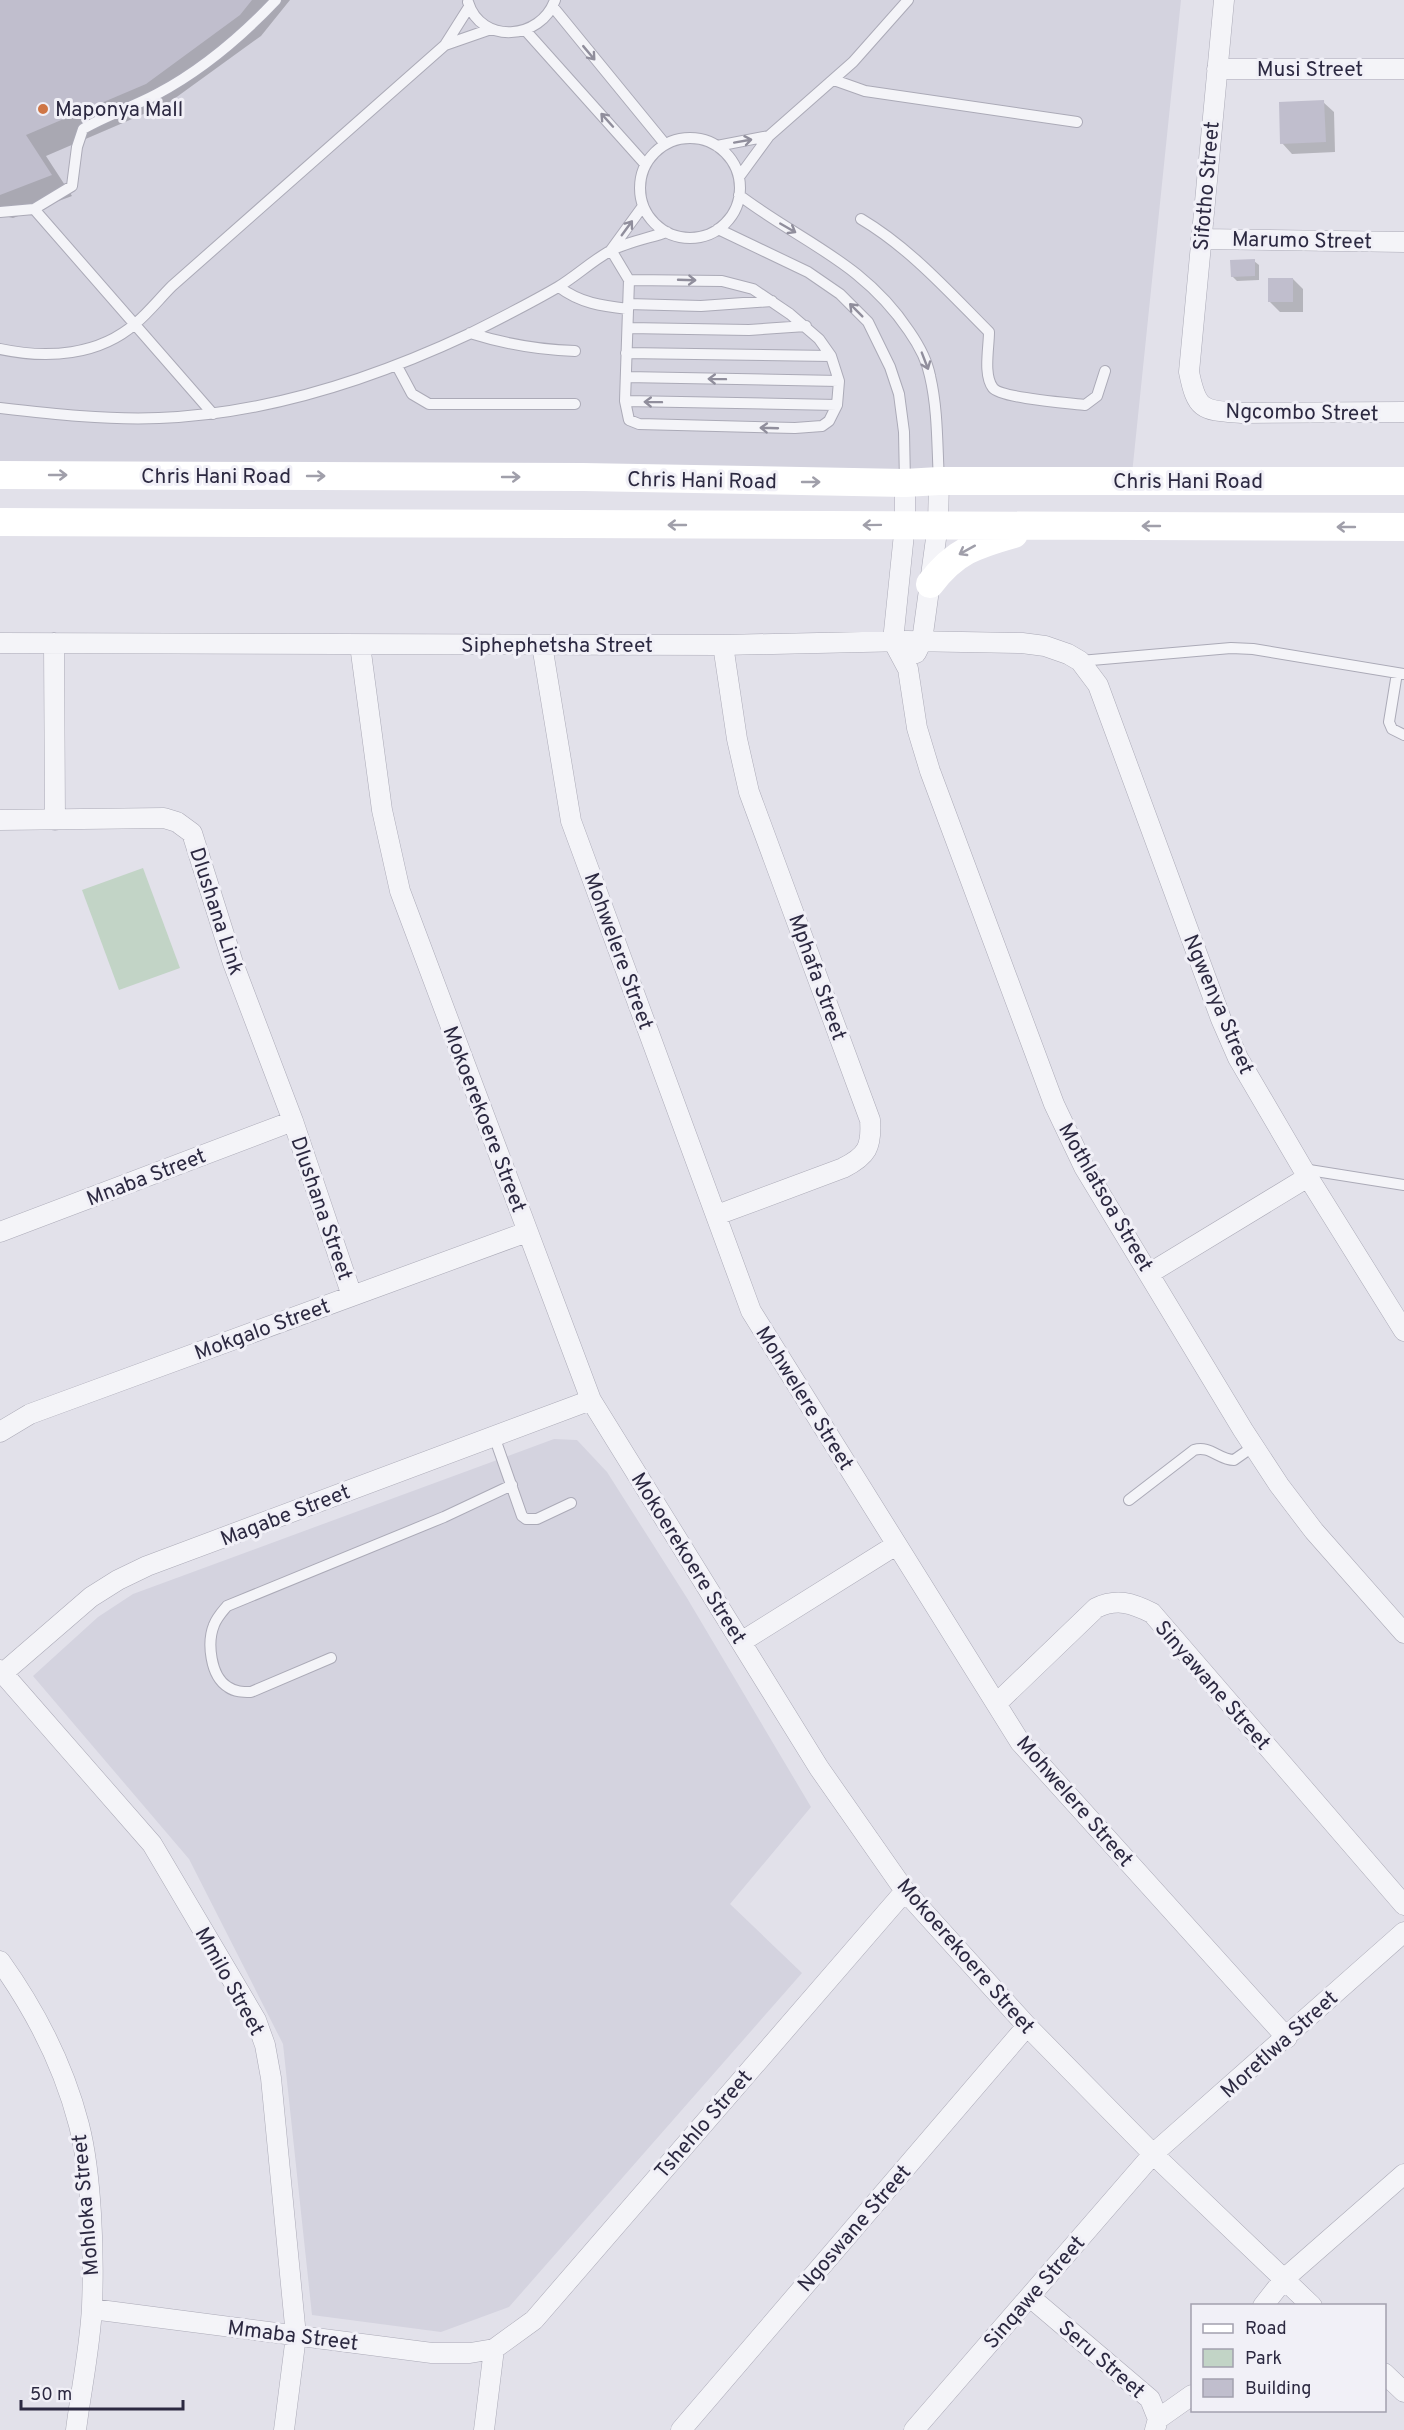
<svg xmlns="http://www.w3.org/2000/svg" width="1404" height="2430" viewBox="0 0 1404 2430" font-family="Overpass,sans-serif">
  <rect width="100%" height="100%" fill="#e2e1ea"/>
  <path fill="#d4d3df" d="M0,0H1181L1132,474L0,472Z
    M554,1439L577,1440L607,1472L687,1598L811,1807L730,1904L802,1973L509,2307L441,2332L312,2315L283,2044L189,1859L33,1676L98,1617L133,1594Z"/>
  <path fill="#c2d4c6" d="M143,868L180,968L119,990L82,890Z"/>
  <path fill="#0003" d="M0,0H290L261,36L167,104L46,156L72,196L13,218L0,215Z
    M1323,102L1334,112L1335,152L1292,154L1282,143Z
    M1254,261L1259,265V280L1237,281L1232,276Z
    M1293,279L1303,289V312H1280L1269,301Z"/>
  <path fill="#c0becd" d="M0,0H252L240,15L146,84L26,135L52,175L0,195Z
    M1324,100L1326,142L1280,144L1279,102Z
    M1255,259V276L1231,277L1230,260Z
    M1268,278H1293V302H1268Z"/>
  <g fill="none" stroke-linecap="round" stroke-linejoin="round">
    <defs>
      <path id="lane" d="M468,2C481,45 541,40 555,0
        M553,7L665,144
        M526,31L645,164
        M445,45L491,29
        M834,80L865,91L1077,122
        M640 188a50 50 0 1 1 100 0a50 50 0 1 1-100 0Z
        M717,146L769,136
        M739,177L769,136L853,62L908,0
        M739,195C801,242 863,262 909,331C918,344 927,360 930,376C938,410 937,446 939,481
        M34,209L213,414
        M0,212L34,209L72,186L77,147L83,129C107,115 133,107 157,94C202,70 241,37 276,0
        M861,219C910,248 949,292 989,332C989,348 983,375 993,388C1001,398 1069,403 1085,405L1097,396L1105,371
        M718,229L808,272L840,294L868,322L890,367L899,394L904,432L905,483
        M611,250L629,280L625,401L629,420L639,424L795,428L822,426L829,421L837,405L839,381L831,356L819,339L790,314L753,289L722,281L629,280
        M611,250L643,206
        M559,287C580,303 602,306 628,309
        M628,304L701,306L772,301
        M628,328L749,330L806,326
        M470,333C505,344 538,350 575,351
        M0,349C47,359 99,356 136,323C149,312 160,298 172,286L445,45L469,7
        M626,353L831,356
        M397,366L412,394L429,404H575
        M626,377L839,381
        M625,401L837,405
        M0,408C53,414 106,420 159,418C267,414 373,379 469,334C499,319 529,304 558,287C576,276 592,261 610,251C627,242 649,238 667,232
        M1080,661L1231,648L1253,649L1404,674
        M1397,673L1389,722L1392,729L1404,735
        M1303,1169L1404,1185
        M494,1436L522,1516L526,1519H537L571,1503
        M1129,1500L1194,1450C1210,1445 1219,1460 1234,1460L1254,1446
        M331,1658L251,1692C243,1692 235,1692 228,1687C210,1676 207,1642 214,1625C217,1617 222,1612 227,1606L444,1517L512,1485"/>
      <path id="street" d="M1224,0L1189,372C1197,412 1203,410 1242,413L1404,412
        M1217,69H1404
        M1201,239L1404,242
        M905,483V524L893,641L908,669L917,728L930,771L1054,1104L1084,1167L1243,1430L1279,1485L1314,1531L1404,1633
        M0,643L723,645L907,641L1022,643L1045,646L1068,654L1080,661L1098,685L1221,1019L1238,1058L1303,1169L1404,1331
        M54,643L55,820
        M360,645L382,810L400,891L591,1400L819,1768L905,1891L1027,2026L1153,2154L1312,2306
        M542,645L571,821L751,1311L1020,1742L1287,2038
        M916,653L922,641L938,524L939,481
        M0,820L164,818L177,822L192,833L233,963L293,1121L352,1296
        M717,1215L843,1168C867,1156 872,1147 870,1120L749,792L737,739L723,645
        M0,1232L293,1121
        M1150,1273L1308,1177
        M0,1432L30,1414L527,1232
        M741,1642L896,1545
        M0,1670L152,1844L256,2020L265,2045L271,2078L296,2336L284,2430
        M3,1673L91,1597L118,1580L147,1566L591,1400
        M997,1703L1096,1608C1117,1598 1132,1603 1152,1613L1404,1905
        M0,1961C35,2010 64,2067 79,2125C92,2176 94,2255 92,2307C90,2348 81,2390 76,2430
        M1030,2297L1150,2399L1158,2419L1155,2430
        M1263,2306L1284,2279L1404,2174
        M92,2309L432,2353H470L494,2349L534,2320L905,1891
        M1384,2373L1404,2392
        M1158,2419L1192,2395
        M484,2430L494,2349
        M681,2430L1027,2026
        M914,2430L1153,2154L1404,1932"/>
    </defs>
    <use href="#lane" stroke="#abaab7" stroke-width="12"/>
    <use href="#street" stroke="#abaab7" stroke-width="21"/>
    <use href="#lane" stroke="#f4f4f8" stroke-width="10"/>
    <use href="#street" stroke="#f4f4f8" stroke-width="20"/>
    <path stroke="#fff" stroke-width="28" d="M0,475L583,477L905,483L939,481H1404
      M0,522L1404,527
      M930,584C955,551 975,545 1014,534"/>
  </g>
  <defs><path id="oneway-shaft" d="M-6 0H5M1.5-3L5.5 0L1.5 3" fill="none" stroke-width="1.6" stroke-linecap="round" stroke-linejoin="round" transform="scale(1.5)"/></defs>
  <g stroke="#908e9c">
    <use href="#oneway-shaft" transform="translate(589 53) rotate(50)"/>
    <use href="#oneway-shaft" transform="translate(607 120) rotate(-132)"/>
    <use href="#oneway-shaft" transform="translate(743 141) rotate(-10)"/>
    <use href="#oneway-shaft" transform="translate(627 228) rotate(-54)"/>
    <use href="#oneway-shaft" transform="translate(788 228) rotate(30)"/>
    <use href="#oneway-shaft" transform="translate(687 280) rotate(2)"/>
    <use href="#oneway-shaft" transform="translate(856 310) rotate(-135)"/>
    <use href="#oneway-shaft" transform="translate(925 361) rotate(69)"/>
    <use href="#oneway-shaft" transform="translate(717 379) rotate(-179)"/>
    <use href="#oneway-shaft" transform="translate(653 402) rotate(-179)"/>
    <use href="#oneway-shaft" transform="translate(769 428) rotate(-178)"/>
  </g>
  <g stroke="#a09faa">
    <use href="#oneway-shaft" transform="translate(58 475)"/>
    <use href="#oneway-shaft" transform="translate(316 476)"/>
    <use href="#oneway-shaft" transform="translate(511 477)"/>
    <use href="#oneway-shaft" transform="translate(811 482)"/>
    <use href="#oneway-shaft" transform="translate(677 525) rotate(-180)"/>
    <use href="#oneway-shaft" transform="translate(872 525) rotate(179)"/>
    <use href="#oneway-shaft" transform="translate(1151 526) rotate(-180)"/>
    <use href="#oneway-shaft" transform="translate(1346 527) rotate(-180)"/>
    <use href="#oneway-shaft" transform="translate(967 550) rotate(151)"/>
  </g>
  <circle fill="#cf7646" stroke="#f1f0f7" stroke-width="2" cx="43" cy="109" r="6"/>
  <g text-anchor="middle" stroke-width="6" stroke-linejoin="round" paint-order="stroke">
    <g font-size="21" fill="#2c2941" stroke="#f1f0f7">
      <text x="1310" y="76">Musi Street</text>
      <text transform="translate(1206 186) rotate(-85)" y="7">Sifotho Street</text>
      <text transform="translate(1302 240) rotate(1)" y="7">Marumo Street</text>
      <text transform="translate(1302 412) rotate(1)" y="7">Ngcombo Street</text>
      <text x="216" y="483">Chris Hani Road</text>
      <text transform="translate(702 480) rotate(1)" y="7">Chris Hani Road</text>
      <text x="1188" y="488">Chris Hani Road</text>
      <text x="557" y="652">Siphephetsha Street</text>
      <text transform="translate(217 911) rotate(72)" y="7">Dlushana Link</text>
      <text transform="translate(619 951) rotate(70)" y="7">Mohwelere Street</text>
      <text transform="translate(818 977) rotate(70)" y="7">Mphafa Street</text>
      <text transform="translate(1219 1004) rotate(67)" y="7">Ngwenya Street</text>
      <text transform="translate(485 1119) rotate(69)" y="7">Mokoerekoere Street</text>
      <text transform="translate(146 1177) rotate(-21)" y="7">Mnaba Street</text>
      <text transform="translate(1106 1197) rotate(60)" y="7">Mothlatsoa Street</text>
      <text transform="translate(322 1208) rotate(71)" y="7">Dlushana Street</text>
      <text transform="translate(262 1329) rotate(-20)" y="7">Mokgalo Street</text>
      <text transform="translate(805 1398) rotate(58)" y="7">Mohwelere Street</text>
      <text transform="translate(285 1515) rotate(-21)" y="7">Magabe Street</text>
      <text transform="translate(689 1558) rotate(58)" y="7">Mokoerekoere Street</text>
      <text transform="translate(1213 1685) rotate(49)" y="7">Sinyawane Street</text>
      <text transform="translate(1075 1801) rotate(49)" y="7">Mohwelere Street</text>
      <text transform="translate(966 1956) rotate(49)" y="7">Mokoerekoere Street</text>
      <text transform="translate(230 1981) rotate(61)" y="7">Mmilo Street</text>
      <text transform="translate(1279 2044) rotate(-42)" y="7">Moretlwa Street</text>
      <text transform="translate(703 2124) rotate(-49)" y="7">Tshehlo Street</text>
      <text transform="translate(85 2205) rotate(-95)" y="7">Mohloka Street</text>
      <text transform="translate(854 2228) rotate(-49)" y="7">Ngoswane Street</text>
      <text transform="translate(1034 2292) rotate(-49)" y="7">Sinqawe Street</text>
      <text transform="translate(293 2335) rotate(7)" y="7">Mmaba Street</text>
      <text transform="translate(1102 2359) rotate(41)" y="7">Seru Street</text>
    </g>
    <g font-size="21" fill="#2c2941" stroke="#f1f0f7" text-anchor="start">
      <text x="55" y="116">Maponya Mall</text>
    </g>
  </g>
  <rect x="1191" y="2304" width="195" height="108" fill="#f1f0f7" stroke="#a2a0ae" stroke-width="1.5"/>
  <rect x="1203" y="2324" width="30" height="9" fill="#ffffff" stroke="#a2a0ae" stroke-width="1.5"/>
  <text x="1245" y="2334" font-size="18" fill="#2c2941">Road</text>
  <rect x="1203" y="2349" width="30" height="18" fill="#c2d4c6" stroke="#a2a0ae" stroke-width="1.5"/>
  <text x="1245" y="2364" font-size="18" fill="#2c2941">Park</text>
  <rect x="1203" y="2379" width="30" height="18" fill="#c0becd" stroke="#a2a0ae" stroke-width="1.5"/>
  <text x="1245" y="2394" font-size="18" fill="#2c2941">Building</text>
  <path d="M21 2400v9h162v-9" fill="none" stroke="#2c2941" stroke-width="3"/>
  <text x="30" y="2400" font-size="18" fill="#2c2941" stroke="#f1f0f7" stroke-width="4.5" paint-order="stroke">50 m</text>
</svg>
